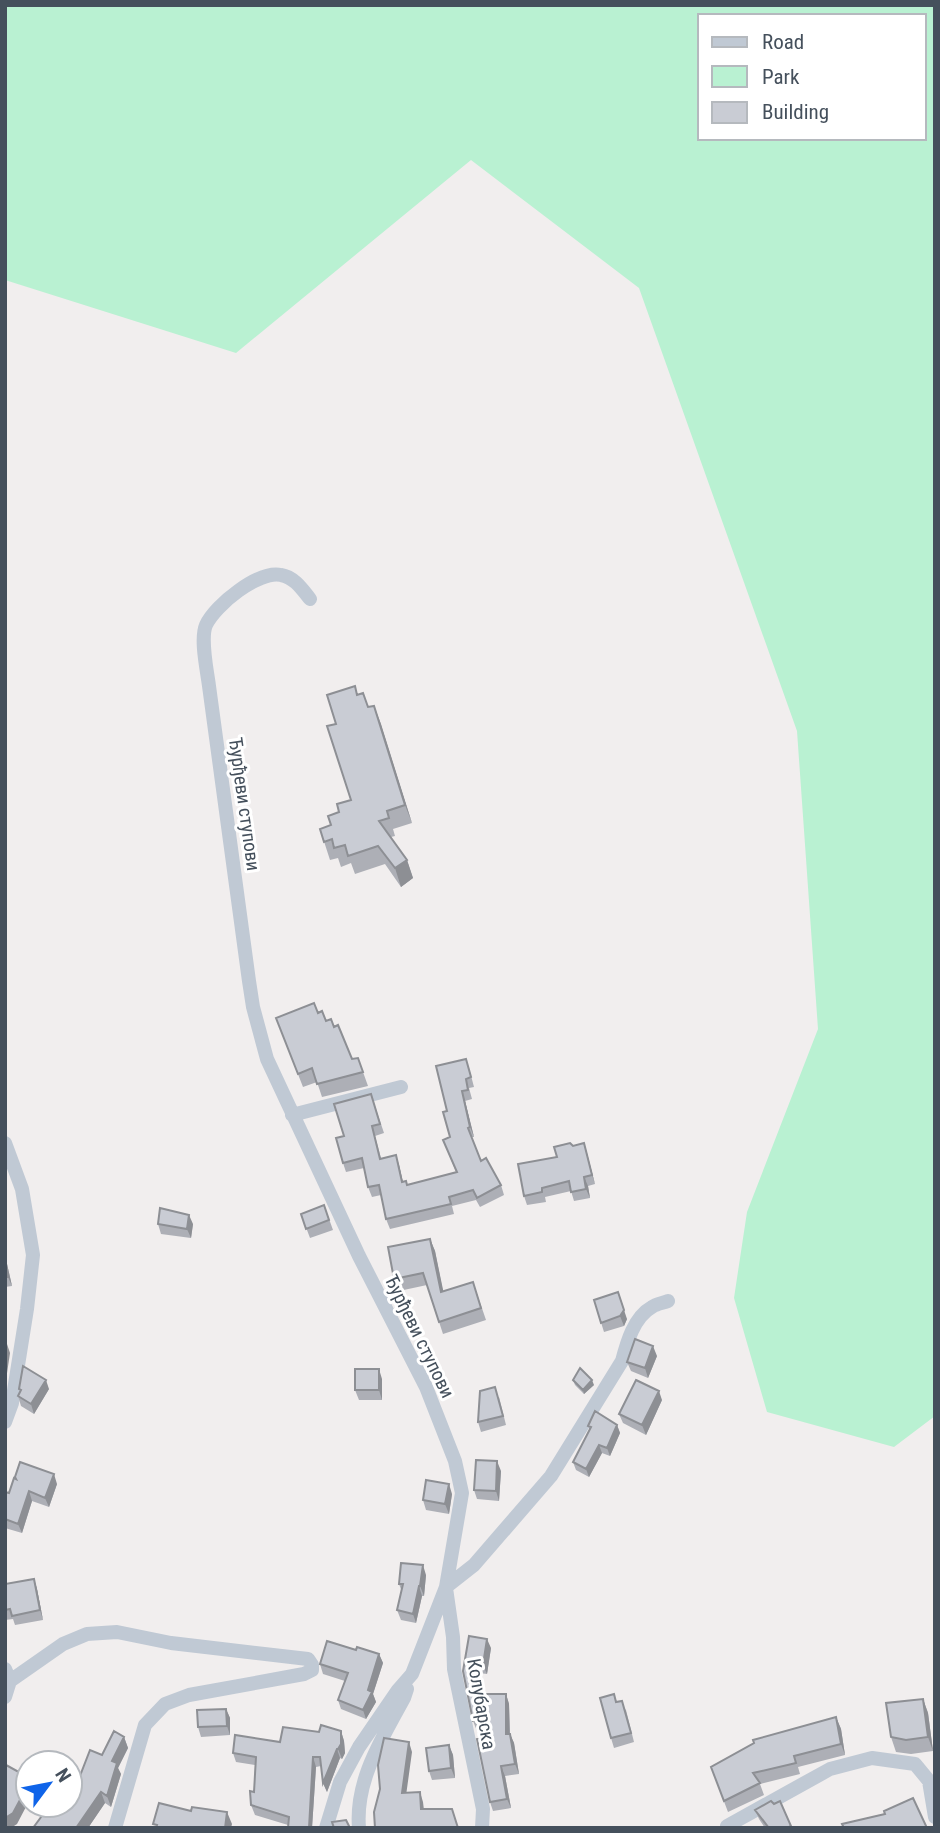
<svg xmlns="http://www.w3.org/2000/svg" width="940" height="1833" viewBox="0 0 940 1833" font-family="'Roboto Condensed',sans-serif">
  <rect width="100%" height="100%" fill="#f1eeee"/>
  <path fill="#b9f1d2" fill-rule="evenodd" d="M5,5H935V1416L894,1447L767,1412L734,1298L747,1212L818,1029L797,731L639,288L471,160L236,353L5,280ZM700,16H924V138H700Z"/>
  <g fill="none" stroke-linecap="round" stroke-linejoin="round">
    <path stroke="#c0c9d4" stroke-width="14" d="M310,599C302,589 294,577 281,575C259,570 215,605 206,625C200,639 207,670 209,686L249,981L253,1007L267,1059L359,1256L426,1387L455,1461L462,1493L446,1587L412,1674L398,1690L359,1747L340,1782L326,1828
      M292,1115L401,1087
      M5,1143L22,1189L33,1255L27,1309L12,1403L5,1422
      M446,1587L474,1565L551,1476L622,1361C627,1342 634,1317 652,1307C656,1304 663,1303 668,1301
      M446,1588L453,1637L454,1669L483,1809L482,1828
      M5,1669L10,1681L5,1697
      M10,1681L63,1644L87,1634L117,1632L171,1643L308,1659L312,1665V1670L304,1674L189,1695L165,1704L145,1725L115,1828
      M727,1826L830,1769L872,1758L915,1764L929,1781L935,1817
      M359,1828C355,1780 382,1739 404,1698L407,1689"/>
  </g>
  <path fill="#adafb6" d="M358,695L369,707L374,706L412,823L393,829L395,836L391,837L407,860L413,878L401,887L385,864L355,874L351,863L341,867L338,858L330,860L320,829L331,825L339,812L351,800L336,724Z
    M318,1013L334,1027L352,1059L358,1058L368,1086L322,1097L317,1082L303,1087L276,1018Z
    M469,1068L474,1087L469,1088L472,1099L465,1101L474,1137H471L481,1161L501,1185L504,1195L480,1207L476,1200L452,1206L454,1214L390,1229L386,1219L381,1195L372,1197L368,1187L364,1168L346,1172L343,1163L344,1136L371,1094L384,1133L375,1136L381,1158L399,1165L403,1182L407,1185L456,1172L443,1140L450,1137L447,1111Z
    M584,1143L595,1184L588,1186L590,1198L574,1201L571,1191L545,1197L546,1202L527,1205L524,1196L573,1146Z
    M324,1205L333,1230L310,1238L301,1214Z
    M158,1224H193L191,1238L161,1234Z
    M430,1239L435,1251L443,1292L473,1282L486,1320L443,1334L427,1285L399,1291L394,1279Z
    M5,1255L12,1286L5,1287Z
    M594,1300L627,1319L624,1326L604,1332Z
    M657,1356L648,1378L631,1371L627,1362Z
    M382,1379V1400H359L355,1390Z
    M573,1380L594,1385L584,1394L575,1385Z
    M19,1389H49L34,1414L21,1406L18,1396L20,1392Z
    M499,1397L506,1425L481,1432L478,1422Z
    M662,1400L646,1435L623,1423L619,1414Z
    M617,1425L620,1433L610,1456L602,1453L589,1477L576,1470L573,1462L590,1430L588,1426Z
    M501,1471L499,1501L477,1499L474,1490Z
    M57,1484L49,1507L32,1501L22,1533L5,1528V1492L9,1493Z
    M452,1494L449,1514L426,1510L423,1500Z
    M426,1575L424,1596H422L416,1623L401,1620L397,1610L402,1592L399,1584Z
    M34,1579L37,1589L43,1620L15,1625L13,1619L5,1620V1584Z
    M491,1648L487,1674L479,1673L480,1730L477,1731L473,1721L463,1671Z
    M356,1650L379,1654L383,1663L373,1694L376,1702L366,1719L341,1709L338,1700L345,1681L323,1674L320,1664Z
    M506,1694L509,1704L510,1734L514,1743L519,1774L505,1776L511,1808L493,1811L490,1802L486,1738Z
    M923,1699L928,1713L933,1751L911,1754L896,1752L891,1737Z
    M617,1702L626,1710L634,1742L614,1748L611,1738Z
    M226,1709L230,1718V1735L201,1737L198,1727Z
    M836,1717L841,1729L845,1755L798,1767L800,1774L760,1784L764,1795L728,1812L711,1767Z
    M341,1731L344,1741L345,1753L342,1759L340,1758L327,1792L323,1783L321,1766L316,1767L312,1828H288V1825L255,1815L251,1805L254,1792L255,1765L236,1762L233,1753L319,1732Z
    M124,1737L128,1748L118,1768L121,1774L111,1807L105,1803L88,1828H33L49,1807L48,1805H70L78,1781L102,1755Z
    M449,1745L453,1755L455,1778L432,1780L429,1771Z
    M780,1801L792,1828H765L759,1819L755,1810Z"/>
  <path fill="#8d8f94" d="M374,706L381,724L412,823L405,805Z
    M407,860L413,878L401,887L395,868Z
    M462,1091L465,1101L474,1137L470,1127Z
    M584,1143L587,1153L595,1184L592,1175Z
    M396,1155L399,1165L405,1192L402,1182Z
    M584,1177L588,1186L590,1198L586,1189Z
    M189,1215L193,1224L191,1238L187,1229Z
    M430,1239L435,1251L446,1304L441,1292Z
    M5,1255L12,1286L8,1277L5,1262Z
    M618,1292L627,1319L624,1326L620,1316Z
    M7,1344L10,1353L6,1380L5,1353Z
    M653,1346L657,1356L648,1378L645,1368Z
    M379,1369L382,1379V1400L379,1390Z
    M46,1380L49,1389L34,1414L31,1404Z
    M592,1380L594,1385L584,1394L583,1390Z
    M659,1391L662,1400L646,1435L642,1425Z
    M617,1425L620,1433L610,1456L607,1448Z
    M599,1445L602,1453L589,1477L586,1469Z
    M497,1461L501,1471L499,1501L496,1491Z
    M54,1474L57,1484L49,1507L45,1498Z
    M449,1484L452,1494L449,1514L445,1504Z
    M29,1491L32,1501L22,1533L18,1524Z
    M423,1565L426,1575L424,1596L420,1586Z
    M34,1579L37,1589L43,1620L40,1610Z
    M419,1586L422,1596L416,1623L413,1614Z
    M487,1639L491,1648L487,1674L483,1665Z
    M379,1654L383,1663L373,1694L376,1702L366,1719L363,1710Z
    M475,1663L479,1673L480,1730L477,1721Z
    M506,1694L509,1704L510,1744L506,1734Z
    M923,1699L928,1713L933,1751L928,1737Z
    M226,1709L230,1718V1735L227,1726Z
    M836,1717L841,1729L845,1755L841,1744Z
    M341,1731L344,1741L345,1753L342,1759L338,1749Z
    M510,1734L514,1743L519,1774L515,1764Z
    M124,1737L128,1748L118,1768L121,1774L111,1807L107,1796L112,1761Z
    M409,1742L412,1752L405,1803L402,1793Z
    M449,1745L453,1755L455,1778L451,1768Z
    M337,1749L340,1758L327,1792L323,1783Z
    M313,1757L316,1767L312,1828H309Z
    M501,1766L505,1776L511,1808L507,1799Z
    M28,1785V1803L17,1824L11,1828H5V1818Z
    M101,1792L105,1803L88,1828H76Z
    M420,1792L423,1802L425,1819L421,1809Z
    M227,1812L232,1824L231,1828H225Z"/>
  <path fill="#c9ccd4" stroke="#8d8f94" stroke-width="2" d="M355,686L357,695L363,693L368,707L374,706L405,805L387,811L389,818L379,821L407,860L395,868L378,846L348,856L345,845L334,848L332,839L324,842L320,829L331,825L328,816L339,812L337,804L351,800L327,726L336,724L327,695Z
    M314,1003L318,1013L322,1011L326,1021L331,1019L334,1027L338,1025L352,1059L358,1058L363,1072L317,1084L312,1068L298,1074L276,1018Z
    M466,1059L471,1077L466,1079L468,1090L462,1091L470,1127L468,1128L481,1161L486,1158L501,1185L477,1198L473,1190L449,1197L451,1204L386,1219L379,1185L368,1187L362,1158L343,1163L336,1138L344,1136L334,1104L371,1094L380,1124L372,1126L380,1159L396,1155L402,1182L406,1181L407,1185L457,1172L443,1140L450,1137L443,1112L447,1111L436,1066Z
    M570,1143L573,1146L584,1143L592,1175L584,1177L586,1189L571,1192L569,1181L542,1188V1192L524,1196L518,1164L557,1157L554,1147Z
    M324,1205L329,1220L306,1229L301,1214Z
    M160,1208L189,1215L187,1229L158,1224Z
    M430,1239L441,1292L473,1282L481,1308L439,1322L423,1273L394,1279L388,1247Z
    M5,1262L8,1277H5Z
    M618,1292L624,1310L620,1316L601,1323L594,1300Z
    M635,1339L653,1346L645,1368L627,1362Z
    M23,1366L46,1380L31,1404L18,1396L21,1390L19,1389Z
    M580,1368L592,1380L583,1390L573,1380Z
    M355,1369H379V1390H355Z
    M636,1380L659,1391L642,1425L619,1414Z
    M495,1387L503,1416L478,1422L480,1391Z
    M595,1411L617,1425L607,1448L599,1445L586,1469L573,1462L591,1427L588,1426Z
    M476,1460L497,1461L496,1491L474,1490Z
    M20,1462L54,1474L45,1498L29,1491L18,1524L5,1519V1492L9,1493L14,1478L16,1479L15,1477Z
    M426,1480L449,1484L445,1504L423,1500Z
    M401,1563L423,1565L420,1586H419L413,1614L397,1610L403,1584H399Z
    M34,1579L40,1610L12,1616L10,1609L5,1610V1584Z
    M469,1636L487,1639L483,1665L475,1663L477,1721H473L463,1671Z
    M327,1641L356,1650L357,1647L379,1654L368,1690L372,1692L363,1710L338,1700L348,1673L320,1664Z
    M485,1694H506V1734H510L515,1764L501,1766L507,1799L490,1802L477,1739L486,1738Z
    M614,1694L616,1702L622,1701L631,1733L611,1738L600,1698Z
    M923,1699L928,1737L906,1740L891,1737L886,1703Z
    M226,1709L227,1726L198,1727L197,1710Z
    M836,1717L841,1744L794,1756L796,1763L753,1773L760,1783L724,1801L711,1767L754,1743L753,1740Z
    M321,1725L341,1731V1744L338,1749H337L323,1783L320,1757H313L309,1828H288L289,1817L251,1805L250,1791L254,1792L256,1757L233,1753L235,1735L280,1742L283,1727L319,1732Z
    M114,1731L124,1737L112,1761L117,1763L107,1796L101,1792L76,1828H33L50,1805H70V1775L78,1781L90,1750L102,1755Z
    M384,1738L409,1742L402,1793L420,1792L421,1809H452L458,1828H375L374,1812L380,1789L378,1765Z
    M449,1745L451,1768L429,1771L426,1748Z
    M6,1765L28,1777V1785L13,1813L5,1818V1767Z
    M913,1798L927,1828H844L842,1824L885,1814L884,1811Z
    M771,1801L774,1804L780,1801L791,1826L787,1828H769L755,1810Z
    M159,1803L191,1811L192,1807L227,1812L225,1828H156L157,1825L153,1824Z
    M346,1820L350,1828H334L332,1822Z"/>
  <g text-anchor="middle" stroke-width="6" stroke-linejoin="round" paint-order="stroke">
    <g font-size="19" fill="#45505c" stroke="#fff">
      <text transform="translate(245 804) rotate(82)" y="7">Ђурђеви ступови</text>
      <text transform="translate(420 1336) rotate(64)" y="7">Ђурђеви ступови</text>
      <text transform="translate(482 1704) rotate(80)" y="7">Колубарска</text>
    </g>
  </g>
  <rect width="940" height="1833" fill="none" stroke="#45505c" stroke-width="14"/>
  <rect x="698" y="14" width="228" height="126" fill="#ffffff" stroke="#b5b9be" stroke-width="2"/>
  <rect x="712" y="37" width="35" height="10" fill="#c0c9d4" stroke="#b5b9be" stroke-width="2"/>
  <text x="762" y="49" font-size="21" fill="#45505c">Road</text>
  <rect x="712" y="66" width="35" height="21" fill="#b9f1d2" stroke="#b5b9be" stroke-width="2"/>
  <text x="762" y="84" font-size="21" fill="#45505c">Park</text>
  <rect x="712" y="102" width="35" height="21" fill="#c9ccd4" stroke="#b5b9be" stroke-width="2"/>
  <text x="762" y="119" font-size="21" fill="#45505c">Building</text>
  <g transform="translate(49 1784) rotate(58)"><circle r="33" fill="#ffffff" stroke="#b5b9be" stroke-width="2"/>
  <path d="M0-5L12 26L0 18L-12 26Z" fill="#0f64e9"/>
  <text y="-10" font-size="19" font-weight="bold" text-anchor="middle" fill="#45505c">N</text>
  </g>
</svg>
